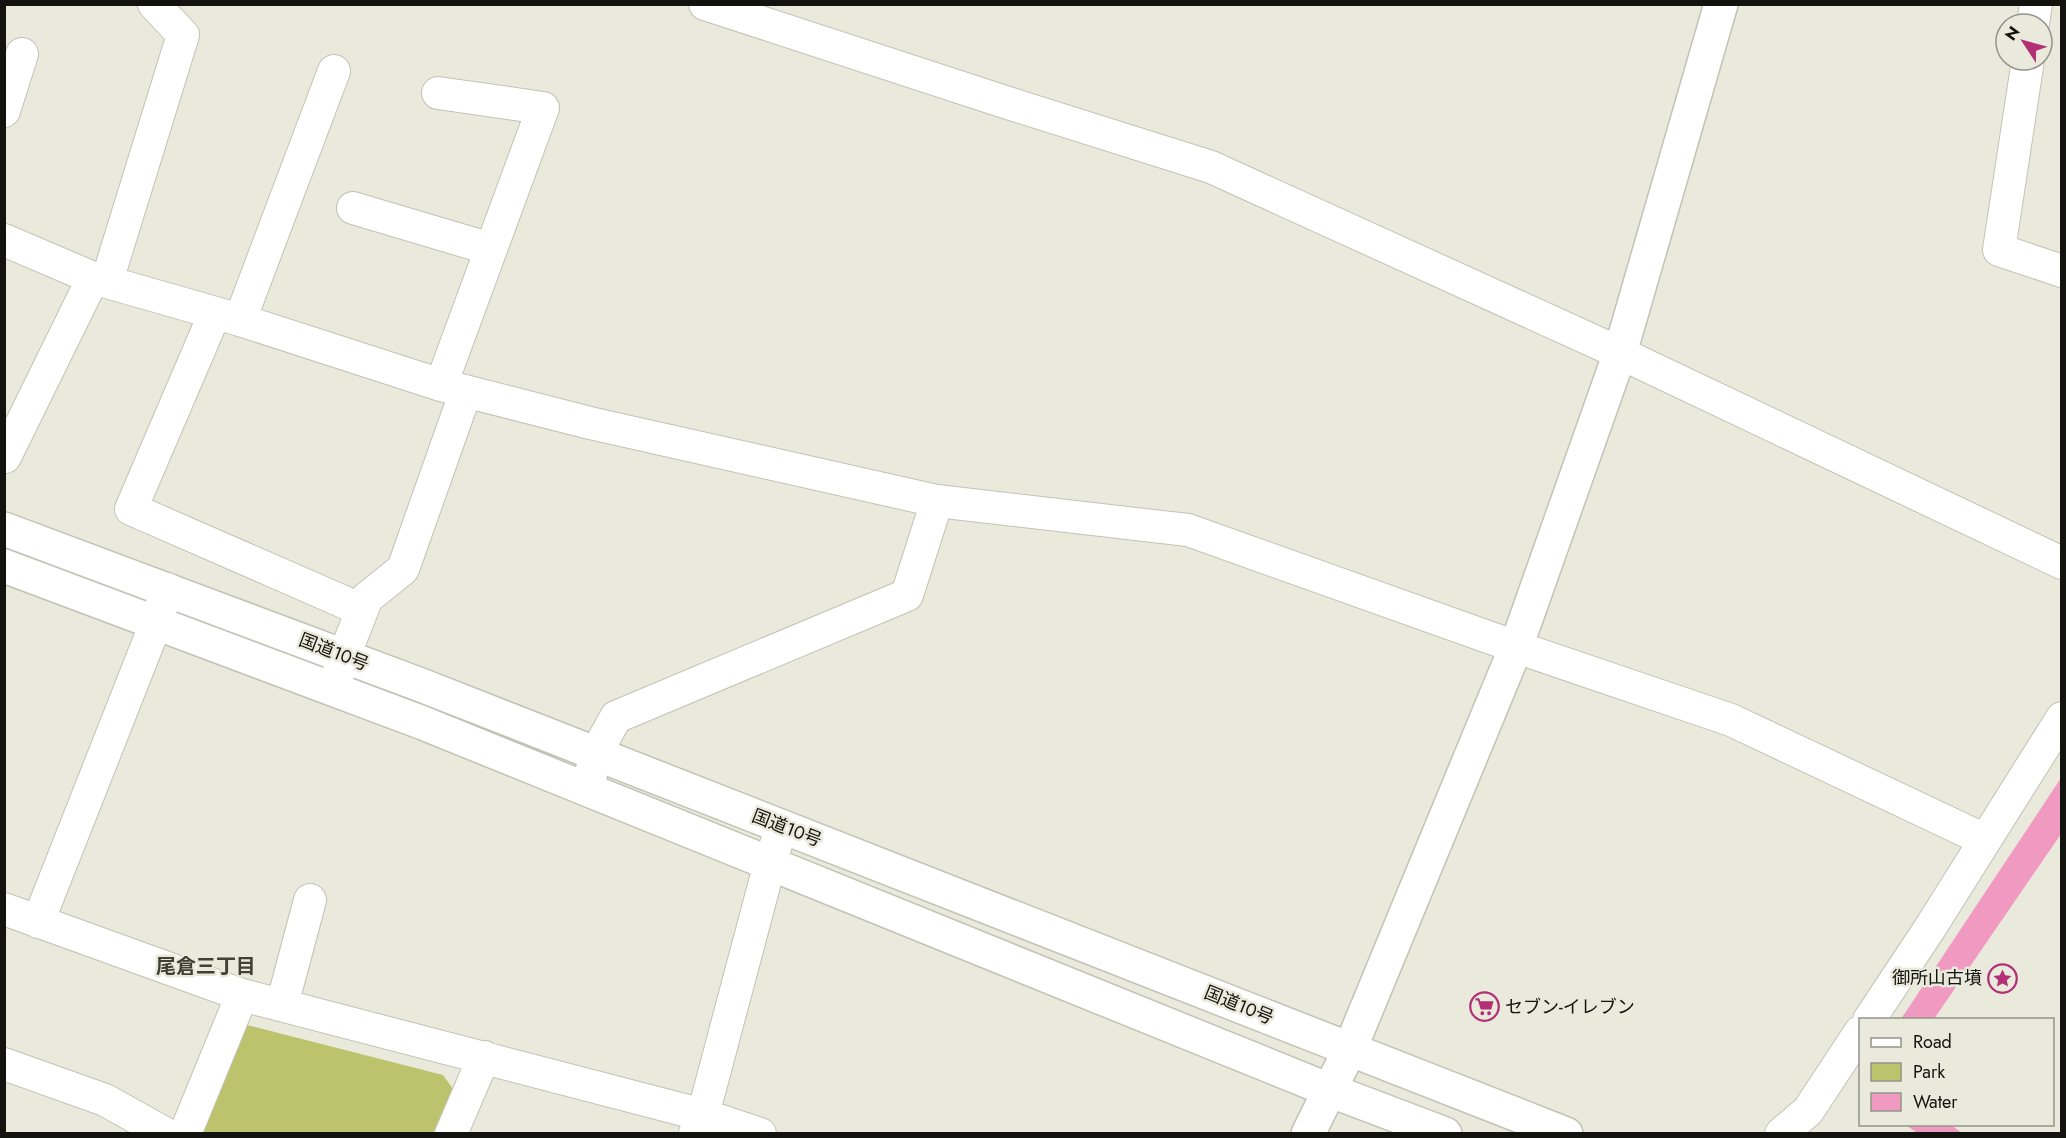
<svg xmlns="http://www.w3.org/2000/svg" width="2066" height="1138" viewBox="0 0 2066 1138" font-family="Jost,'Noto Sans JP',sans-serif">
  <rect width="100%" height="100%" fill="#e9eadb"/>
  <path fill="#bdc36d" d="M243,1024L443,1075L453,1089L433,1133H193Z"/>
  <path fill="#f19ac1" d="M2061,778V834L1934,1019H1901Z
    M1906,1125H1951L1962,1133H1917Z"/>
  <g fill="none" stroke-linecap="round" stroke-linejoin="round">
    <defs>
      <path id="street" d="M705,4L1008,103L1211,167L1620,353L2062,563
        M2033,24L2036,4
        M2028,60L1999,250L2062,271
        M438,93L543,108L441,385
        M4,111L22,54
        M353,208L491,249
        M4,240L93,278L240,320L441,385L590,423L937,501L1188,530L1516,647L1731,720L1985,840
        M107,281L183,35L154,4
        M215,313L131,509L362,610
        M240,320L334,71
        M5,457L93,278
        M333,689L344,656L367,598L403,569L466,391
        M587,790L596,753L616,717L907,595L937,501
        M4,909L242,995L703,1115L760,1134
        M38,922L156,623L167,589
        M282,1005L310,900
        M1869,1020L1930,928L2062,718
        M4,1064L105,1100L166,1134
        M695,1133L703,1115L770,863L782,826
        M185,1134L242,995
        M451,1134L484,1057
        M1781,1134L1808,1111L1860,1032"/>
      <path id="secondary" d="M1308,1134L1350,1049L1516,647L1620,353L1721,4"/>
      <path id="highway" d="M4,529L421,685L1566,1134
        M4,566L423,723L1329,1090L1445,1134"/>
    </defs>
    <use href="#street" stroke="#c1c3b4" stroke-width="34"/>
    <use href="#secondary" stroke="#c1c3b4" stroke-width="36"/>
    <use href="#highway" stroke="#c1c3b4" stroke-width="36"/>
    <use href="#street" stroke="#fff" stroke-width="32"/>
    <use href="#secondary" stroke="#fff" stroke-width="33"/>
    <use href="#highway" stroke="#fff" stroke-width="33"/>
  </g>
  <defs>
    <symbol id="sight-ring" viewBox="-11 -11 22 22"><circle r="9.5" fill="#e9eadb" stroke="#b32f76" stroke-width="1.5"/><path d="M0-6L1.8-2.2L6-1.7L2.9 1.2L3.7 5.4L0 3.3L-3.7 5.4L-2.9 1.2L-6-1.7L-1.8-2.2Z" fill="#b32f76"/></symbol>
    <symbol id="supermarket-ring" viewBox="-11 -11 22 22"><circle r="9.5" fill="#e9eadb" stroke="#b32f76" stroke-width="1.5"/><path d="M-6-5.5h2.5l.6 2H6L4.5 2H-2.5L-4.4-4H-6ZM-1.5 3.2a1.3 1.3 0 1 0 .1 0ZM3 3.2a1.3 1.3 0 1 0 .1 0Z" fill="#b32f76"/></symbol>
  </defs>
  <g fill-rule="evenodd">
    <use href="#sight-ring" x="1986" y="962" width="33" height="33"/>
    <use href="#supermarket-ring" x="1468" y="990" width="33" height="33"/>
  </g>
  <g text-anchor="middle" stroke-width="5" stroke-linejoin="round" paint-order="stroke">
    <g font-size="18" fill="#12120e" stroke="#e9eadb">
      <text transform="translate(334 652) rotate(21)" y="6">国道10号</text>
      <text transform="translate(787 828) rotate(21)" y="6">国道10号</text>
      <text transform="translate(1239 1005) rotate(22)" y="6">国道10号</text>
    </g>
    <g font-size="18" fill="#12120e" stroke="#e9eadb" text-anchor="end">
      <text x="1982" y="984">御所山古墳</text>
      <text x="1505" y="1013" text-anchor="start">セブン-イレブン</text>
    </g>
    <g font-size="20" font-weight="bold" fill="#404135" stroke="#e9eadb">
      <text x="206" y="973">尾倉三丁目</text>
    </g>
  </g>
  <rect width="2066" height="1138" fill="none" stroke="#12120e" stroke-width="12"/>
  <rect x="1859" y="1018" width="195" height="108" fill="#e9eadb" stroke="#939489" stroke-width="1.5"/>
  <rect x="1871" y="1038" width="30" height="9" fill="#ffffff" stroke="#939489" stroke-width="1.5"/>
  <text x="1913" y="1048" font-size="18" fill="#12120e">Road</text>
  <rect x="1871" y="1063" width="30" height="18" fill="#bdc36d" stroke="#939489" stroke-width="1.5"/>
  <text x="1913" y="1078" font-size="18" fill="#12120e">Park</text>
  <rect x="1871" y="1093" width="30" height="18" fill="#f19ac1" stroke="#939489" stroke-width="1.5"/>
  <text x="1913" y="1108" font-size="18" fill="#12120e">Water</text>
  <g transform="translate(2024 42) rotate(306)"><circle r="28" fill="#e9eadb" stroke="#939489" stroke-width="1.5"/>
  <path d="M0-4.5L10 22L0 15L-10 22Z" fill="#b32f76"/>
  <text y="-9" font-size="16" font-weight="bold" text-anchor="middle" fill="#12120e">N</text>
  </g>
</svg>
